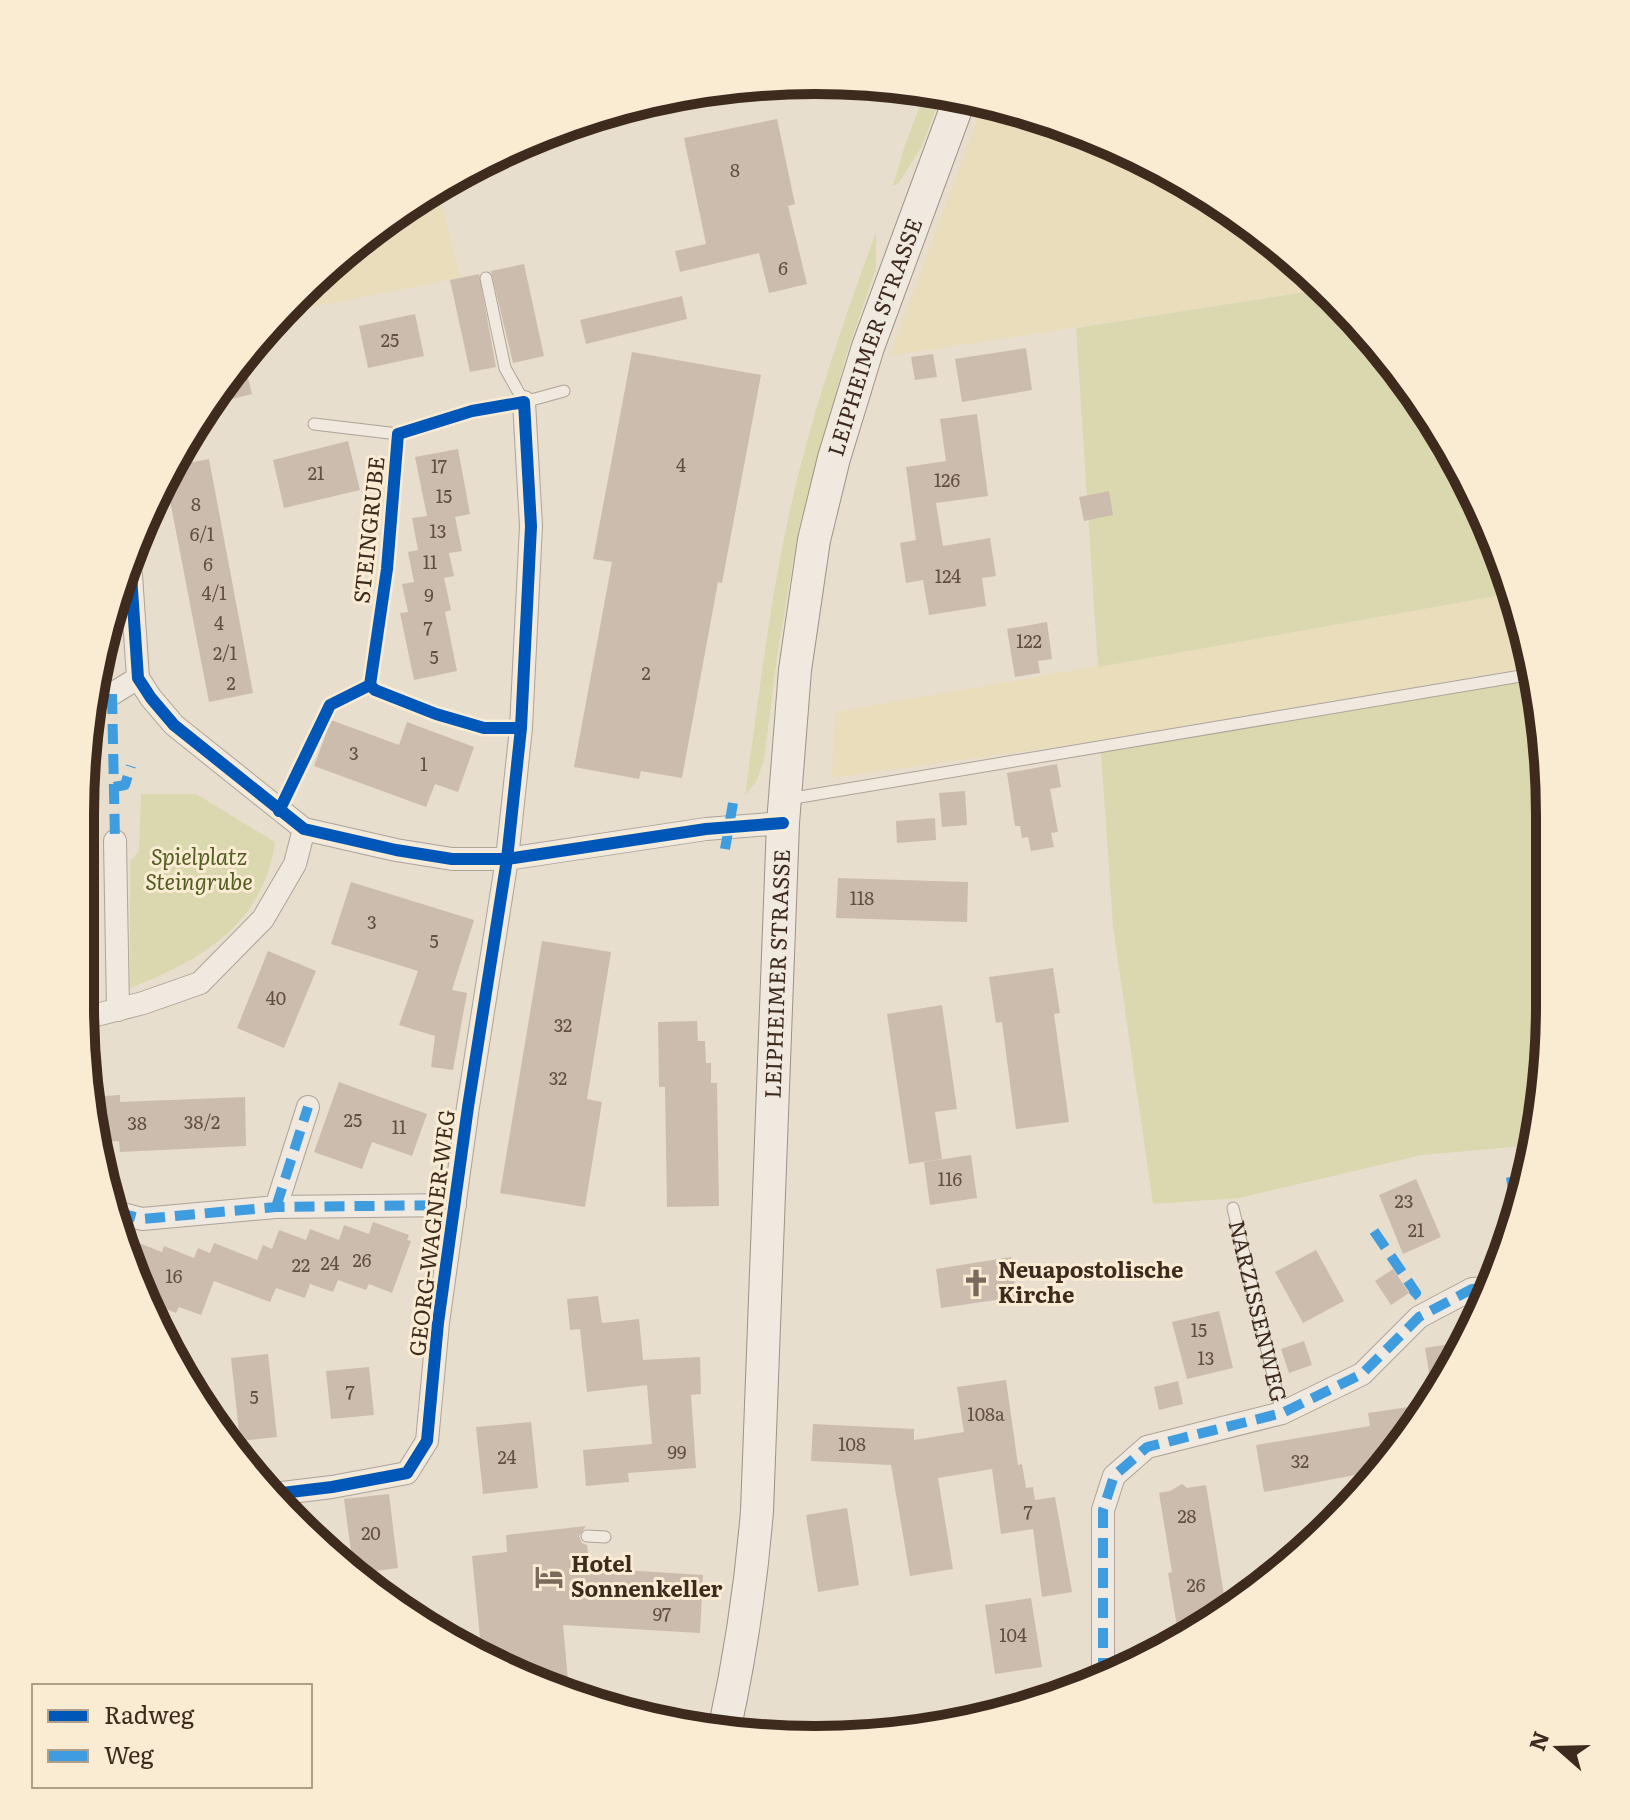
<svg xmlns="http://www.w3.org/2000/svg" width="1630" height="1820" viewBox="0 0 1630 1820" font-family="Literata,serif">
  <rect width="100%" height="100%" fill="#e8decd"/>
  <path fill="#e9ddbc" d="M983,103L1052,119L1183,179L1300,263L1324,289L890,356Z
    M438,188L460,278L281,313L368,232Z
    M1513,593L1525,625L1532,667L1100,741L832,778L835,712Z"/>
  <path fill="#dad8ae" d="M926,90L942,94L921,148L898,184L893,186L905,145Z
    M876,232V268L846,356L799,527L777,656L764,760L756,782L745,795C758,704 768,613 787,524C808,424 841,328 876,232Z
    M1324,289L1398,368L1474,490L1513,593L1098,667L1076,328Z
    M1534,680L1548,767V1054L1533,1145L1422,1155L1239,1198L1153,1204L1113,926L1101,753Z
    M141,794H196L275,842C263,925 202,960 130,988V861L139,851Z"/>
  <path fill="#ccbcae" d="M777,119L795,204L788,206L807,284L769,293L759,253L680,272L675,251L706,244L684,138Z
    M524,264L544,356L513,363L491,271Z
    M479,274L496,367L470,372L450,280Z
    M682,296L687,319L586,344L580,320Z
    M415,314L424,356L368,368L359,326Z
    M1026,348L1032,390L962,402L955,359Z
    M632,352L761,375L722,583L718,582L682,778L641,771L639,779L574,767L612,562L593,559Z
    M933,354L937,377L915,380L911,357Z
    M243,358L252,394L209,405L225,383Z
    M977,414L988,496L936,503L943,546L990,538L996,576L982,578L986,606L929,615L923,580L906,583L900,543L916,540L906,467L946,461L940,419Z
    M348,441L360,490L284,508L273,460Z
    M458,449L470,514L455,517L462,551L449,553L454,576L444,578L451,610L445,612L457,671L414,680L400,613L408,612L402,584L414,582L408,552L418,550L412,518L427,516L415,457Z
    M209,459L253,693L209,702L166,480L171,466Z
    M1109,491L1113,515L1084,521L1079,497Z
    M1047,622L1052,659L1038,661L1040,673L1015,677L1007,629Z
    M331,720L399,745L407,722L474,747L458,792L435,784L426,807L314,766Z
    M1057,764L1061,787L1050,789L1058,832L1051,833L1054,847L1031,851L1028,837L1022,838L1020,826H1015L1007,773Z
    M965,791L967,825L942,827L939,793Z
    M935,818L936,840L897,843L896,821Z
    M838,878L968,882L967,922L836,918Z
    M351,882L474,920L452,990L467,993L453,1070L431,1067L435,1036L399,1025L418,971L331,944Z
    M542,941L611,952L587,1099L602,1102L585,1207L500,1193Z
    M268,951L316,971L284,1048L237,1028Z
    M1053,968L1060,1013L1054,1014L1069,1122L1016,1129L1002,1022L996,1023L989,977Z
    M942,1005L957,1109L935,1112L942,1159L909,1164L887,1014Z
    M697,1021L698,1041H705L706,1063H711V1083H717L719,1206L667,1207L665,1087H659L658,1022Z
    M339,1082L427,1114L412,1156L372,1142L362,1169L314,1152Z
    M120,1095V1102L245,1097L246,1146L120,1152L119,1141L94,1142L89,1097Z
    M971,1155L977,1198L930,1205L924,1162Z
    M1416,1179L1441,1237L1403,1254L1379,1195Z
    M373,1222L409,1235L407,1240L411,1241L392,1293L369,1284L366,1290L338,1280L333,1292L310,1284L305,1298L276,1288L270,1302L214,1281L201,1315L179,1307L176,1313L146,1301L132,1260L139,1243L162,1252L164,1246L194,1258L198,1248L210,1253L214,1243L257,1260L263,1245L272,1249L279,1230L306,1240L310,1229L339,1240L344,1225L369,1234Z
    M1316,1250L1344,1301L1303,1323L1275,1272Z
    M1011,1257L1016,1297L941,1308L936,1269Z
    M1393,1269L1409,1293L1391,1305L1375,1281Z
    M598,1296L602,1323L639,1319L643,1360L700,1357L701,1394L691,1395L696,1468L628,1473L629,1482L586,1486L583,1450L652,1444L647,1385L587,1392L580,1329L570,1330L567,1299Z
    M1219,1311L1233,1368L1187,1379L1172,1322Z
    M1304,1341L1312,1365L1289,1373L1281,1349Z
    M1467,1341L1433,1397L1425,1348Z
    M268,1354L277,1437L240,1441L231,1358Z
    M369,1367L374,1415L331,1419L326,1371Z
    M1006,1380L1018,1465L1022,1464L1026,1488L1033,1487L1035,1500L1055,1497L1072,1592L1042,1597L1033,1529L1001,1534L992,1469L938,1478L953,1569L910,1576L891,1465L811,1461L813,1424L914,1429V1440L964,1432L957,1387Z
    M1178,1381L1183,1404L1159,1410L1154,1387Z
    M1429,1404L1398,1452L1382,1470L1264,1492L1256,1445L1370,1426L1368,1413Z
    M531,1422L538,1488L483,1494L476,1427Z
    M1182,1484L1187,1488L1206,1485L1226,1607L1179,1638L1168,1573L1172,1572L1159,1493L1170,1491Z
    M389,1494L398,1568L354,1574L344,1499Z
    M847,1508L859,1585L818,1592L806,1515Z
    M586,1526L579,1536L582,1543L587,1545L590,1568L703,1575L700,1633L563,1625L569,1691L482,1659L472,1556L507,1552L506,1535Z
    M1031,1598L1042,1667L995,1674L985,1605Z"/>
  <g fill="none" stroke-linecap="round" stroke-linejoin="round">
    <defs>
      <g id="lane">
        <path d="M486,278L505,368L524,402"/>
        <path d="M314,424L398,434"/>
        <path d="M521,728H484L436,714L375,690L370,685L387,569L398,434L472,411L524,402L564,391"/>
        <path d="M788,799L1533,674"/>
        <path id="s1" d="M1233,1208L1282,1413"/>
        <path d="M587,1536L605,1537"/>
      </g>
      <path id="street" d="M131,575L138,678L151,698L174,725L304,829L396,850L452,859H507L706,829L783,823
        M93,698L112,694L138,678
        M115,841L118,1010
        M81,1019L143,1003L200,983L263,919L295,864L304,829
        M276,1207L308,1107
        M116,1212L142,1219L276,1207L455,1205
        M274,1494L332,1487L407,1473L427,1441L438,1323L468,1107L507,859L521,728L531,526L524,402
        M1103,1678V1510L1114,1476L1147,1447L1282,1413L1362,1374L1419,1317L1472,1289L1490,1288"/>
      <g id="secondary">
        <path id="s2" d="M724,1731C740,1658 751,1585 757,1511L783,823L795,670L814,540L834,458L868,347L960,98"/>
      </g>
    </defs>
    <use href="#lane" stroke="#ada397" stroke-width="13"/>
    <use href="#street" stroke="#ada397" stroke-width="24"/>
    <use href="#secondary" stroke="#9d9286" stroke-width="34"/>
    <use href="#lane" stroke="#efe9e0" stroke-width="11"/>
    <use href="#street" stroke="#efe9e0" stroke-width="22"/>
    <use href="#secondary" stroke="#efe9e0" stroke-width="32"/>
    <path stroke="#3f9cdf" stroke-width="10" stroke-dasharray="20 10" stroke-linecap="butt" d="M112,694L115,841
      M114,787L125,785L131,766
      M725,849L733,803
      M1511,1177L1517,1217
      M276,1207L308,1107
      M116,1212L142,1219L276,1207L455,1205
      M1374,1231L1416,1293L1407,1301
      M1103,1678V1510L1114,1476L1147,1447L1282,1413L1362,1374L1419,1317L1472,1289L1490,1288"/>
    <defs>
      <path id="cycleway" d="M131,575L138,678L151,698L174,725L304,829L396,850L452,859H507L706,829L783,823
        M279,811L330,705L370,685
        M274,1494L332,1487L407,1473L427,1441L438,1323L468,1107L507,859L521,728L531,526L524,402L472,411L398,434L387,569L370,685L375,690L436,714L484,728H521"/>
    </defs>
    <use href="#cycleway" stroke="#f9ecd3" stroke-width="17"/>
    <use href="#cycleway" stroke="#0057b8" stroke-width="12"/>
  </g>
  <defs>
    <symbol id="church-bare" viewBox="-9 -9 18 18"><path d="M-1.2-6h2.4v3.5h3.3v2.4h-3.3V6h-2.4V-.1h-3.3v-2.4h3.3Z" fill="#7a6a5b" stroke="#f9ecd3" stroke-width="2.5" paint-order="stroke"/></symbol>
    <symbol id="hotel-bare" viewBox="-9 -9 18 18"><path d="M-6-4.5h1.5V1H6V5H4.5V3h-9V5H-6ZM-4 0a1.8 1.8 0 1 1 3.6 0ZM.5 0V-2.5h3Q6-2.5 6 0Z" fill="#7a6a5b" stroke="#f9ecd3" stroke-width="2.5" paint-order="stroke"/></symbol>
  </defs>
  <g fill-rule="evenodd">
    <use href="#church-bare" x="956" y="1263" width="40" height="40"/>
    <use href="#hotel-bare" x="529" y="1557" width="40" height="40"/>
  </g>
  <g text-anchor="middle" stroke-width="6" stroke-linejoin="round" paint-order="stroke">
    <g font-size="18" fill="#624f41">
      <text x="735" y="177">8</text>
      <text x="783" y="275">6</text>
      <text x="390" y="347">25</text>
      <text x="681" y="472">4</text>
      <text x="439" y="473">17</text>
      <text x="316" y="480">21</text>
      <text x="947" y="487">126</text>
      <text x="444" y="503">15</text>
      <text x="196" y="511">8</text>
      <text x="438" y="538">13</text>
      <text x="202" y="541">6/1</text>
      <text x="430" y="569">11</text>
      <text x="208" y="571">6</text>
      <text x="948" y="583">124</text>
      <text x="214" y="600">4/1</text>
      <text x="429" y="602">9</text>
      <text x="219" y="630">4</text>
      <text x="428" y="635">7</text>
      <text x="1029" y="648">122</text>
      <text x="225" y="660">2/1</text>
      <text x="434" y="664">5</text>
      <text x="646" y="680">2</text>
      <text x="231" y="690">2</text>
      <text x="354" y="760">3</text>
      <text x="424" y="771">1</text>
      <text x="862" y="905">118</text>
      <text x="372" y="929">3</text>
      <text x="434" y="948">5</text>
      <text x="276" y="1005">40</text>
      <text x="563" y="1032">32</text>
      <text x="558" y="1085">32</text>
      <text x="353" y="1127">25</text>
      <text x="202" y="1129">38/2</text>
      <text x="137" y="1130">38</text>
      <text x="399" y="1134">11</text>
      <text x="950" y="1186">116</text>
      <text x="1404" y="1208">23</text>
      <text x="1416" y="1237">21</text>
      <text x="362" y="1267">26</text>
      <text x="330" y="1270">24</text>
      <text x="301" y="1272">22</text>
      <text x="174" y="1283">16</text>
      <text x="1199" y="1337">15</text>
      <text x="1206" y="1365">13</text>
      <text x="350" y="1399">7</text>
      <text x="254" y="1404">5</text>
      <text x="986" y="1421">108a</text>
      <text x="852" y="1451">108</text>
      <text x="677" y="1459">99</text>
      <text x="507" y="1464">24</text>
      <text x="1300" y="1468">32</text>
      <text x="1028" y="1519">7</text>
      <text x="1187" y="1523">28</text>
      <text x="371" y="1540">20</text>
      <text x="1196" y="1592">26</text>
      <text x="662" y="1621">97</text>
      <text x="1013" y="1642">104</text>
    </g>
    <g font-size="22" fill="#3e2b1d" stroke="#f9ecd3">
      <text dy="8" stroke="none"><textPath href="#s2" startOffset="1408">LEIPHEIMER STRASSE</textPath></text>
      <text transform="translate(369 530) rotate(-84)" y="8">STEINGRUBE</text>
      <text dy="8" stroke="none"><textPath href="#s2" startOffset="760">LEIPHEIMER STRASSE</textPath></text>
      <text transform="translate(432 1233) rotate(-83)" y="8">GEORG-WAGNER-WEG</text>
      <text dy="8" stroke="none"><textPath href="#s1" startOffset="106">NARZISSENWEG</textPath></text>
    </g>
    <g font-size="22" font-style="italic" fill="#515d21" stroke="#f9ecd3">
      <text x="199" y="865">Spielplatz<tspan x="199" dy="25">Steingrube</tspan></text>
    </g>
    <g font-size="22" font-weight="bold" fill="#3e2b1d" stroke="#f9ecd3" text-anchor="start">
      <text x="998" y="1278">Neuapostolische<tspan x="998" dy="25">Kirche</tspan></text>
      <text x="571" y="1572">Hotel<tspan x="571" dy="25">Sonnenkeller</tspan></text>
    </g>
  </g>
  <path d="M0 0H1630V1820H0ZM815 94H815A721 721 0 0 1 1536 815V1005A721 721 0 0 1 815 1726H815A721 721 0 0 1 94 1005V815A721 721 0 0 1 815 94Z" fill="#f9ecd3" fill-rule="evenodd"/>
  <path fill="none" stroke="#3e2b1d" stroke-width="10" d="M815 94H815A721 721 0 0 1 1536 815V1005A721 721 0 0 1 815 1726H815A721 721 0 0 1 94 1005V815A721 721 0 0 1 815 94Z"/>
  <rect x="32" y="1684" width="280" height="104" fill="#f9ecd3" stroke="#ae9f8a" stroke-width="2"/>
  <rect x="48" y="1710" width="40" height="12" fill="#0057b8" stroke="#ae9f8a" stroke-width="2"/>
  <text x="104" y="1724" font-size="24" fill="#3e2b1d">Radweg</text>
  <rect x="48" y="1750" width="40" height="12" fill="#3f9cdf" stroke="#ae9f8a" stroke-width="2"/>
  <text x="104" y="1764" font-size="24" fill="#3e2b1d">Weg</text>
  <g transform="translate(1558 1748) rotate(290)" stroke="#f9ecd3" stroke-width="6" paint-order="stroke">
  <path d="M0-6L14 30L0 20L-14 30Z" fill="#3e2b1d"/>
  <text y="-12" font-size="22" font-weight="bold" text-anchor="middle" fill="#3e2b1d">N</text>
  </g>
</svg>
